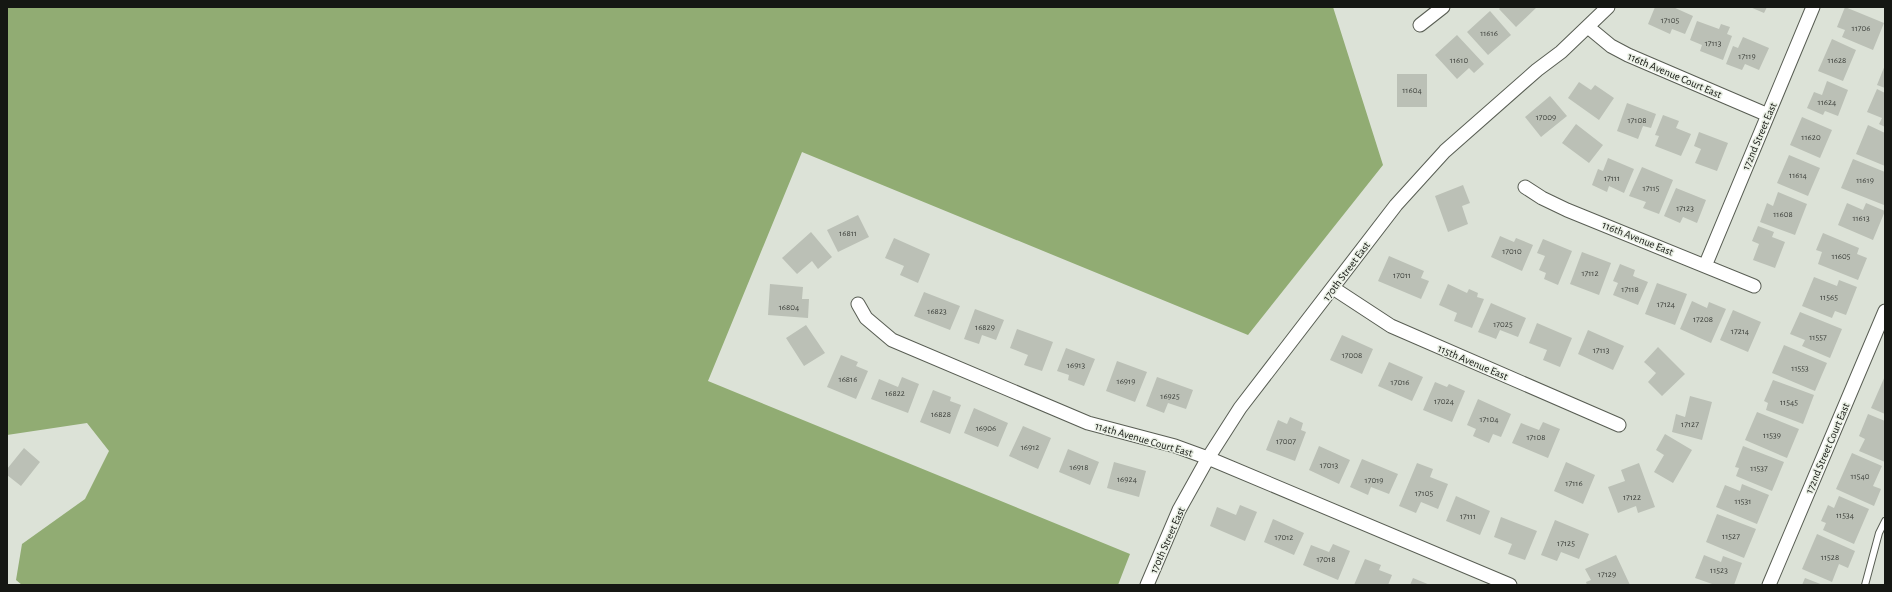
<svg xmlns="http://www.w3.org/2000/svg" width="1892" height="592" viewBox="0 0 1892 592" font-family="'Alegreya Sans',sans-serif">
  <rect width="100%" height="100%" fill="#dce2d7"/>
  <path fill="#91ac73" d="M7,7H1333L1383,165L1248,335L802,152L708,381L1130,554L1118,585H22L16,580L22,544L85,499L109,451L87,423L7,435Z"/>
  <path fill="#bbc0b6" d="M1501,7H1537L1516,27L1499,9Z
    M1655,7H1673L1693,16L1685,34L1672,29L1670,34L1648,24Z
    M1750,7H1767L1764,13Z
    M1845,7L1884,23L1873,50L1842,37L1845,30L1837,27Z
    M1490,11L1511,35L1488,55L1467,32Z
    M1697,21L1719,29L1721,24L1730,27L1727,34L1732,36L1723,60L1700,51L1702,45L1690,40Z
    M1457,35L1484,64L1474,73L1469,68L1457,79L1435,55Z
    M1743,37L1769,48L1759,70L1745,64L1742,70L1726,64L1733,46L1738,48Z
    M1832,39L1856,50L1843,81L1818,71Z
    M1885,65V88L1877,85Z
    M1397,74H1427V107H1397Z
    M1827,81L1848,90L1838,116L1825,111L1823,115L1807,108L1814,92L1822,95Z
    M1579,82L1591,90L1595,85L1614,98L1599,120L1568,98Z
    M1877,89L1885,93V127L1879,124L1882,118L1867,112Z
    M1550,96L1567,116L1541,137L1525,117Z
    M1627,103L1656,114L1651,128L1643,126L1638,139L1617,131Z
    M1663,115L1679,121L1676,128L1691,134L1681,156L1655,146L1659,136L1655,135Z
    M1802,117L1832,130L1820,158L1790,145Z
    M1576,124L1603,145L1589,163L1562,143Z
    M1868,125L1885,133V166L1856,154Z
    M1699,132L1728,143L1717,171L1695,163L1701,149L1694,146Z
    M1789,155L1820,168L1808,196L1777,183Z
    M1608,158L1634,169L1624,193L1609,186L1607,192L1592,185L1598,169L1603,171Z
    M1853,159L1885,172L1884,205L1841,188Z
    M1642,167L1673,180L1659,214L1643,208L1646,202L1629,196Z
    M1463,185L1470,203L1462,206L1468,224L1448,232L1435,196Z
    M1676,188L1706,200L1697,223L1683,217L1680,223L1664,216Z
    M1778,192L1807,204L1795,235L1760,222L1767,203L1773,206Z
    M1847,203L1863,210L1866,203L1885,211L1873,240L1838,225Z
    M858,215L869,237L838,252L827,230Z
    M1758,226L1774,232L1772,237L1785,242L1775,268L1753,260L1759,244L1752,241Z
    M811,232L832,257L818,269L812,261L797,274L782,258Z
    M1823,233L1859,248L1857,254L1867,258L1858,280L1818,264L1822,252L1816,250Z
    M1500,236L1514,242L1516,238L1533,245L1522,271L1491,257Z
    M894,238L930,254L918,283L900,275L904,266L885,258Z
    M1543,239L1572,251L1558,285L1544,279L1546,273L1539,270L1545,256L1537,253Z
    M1582,252L1611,263L1599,295L1570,284Z
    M1389,256L1424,271L1421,278L1429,281L1421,299L1378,281Z
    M1620,264L1635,270L1633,276L1648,282L1638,305L1613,295L1618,283L1613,281Z
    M1814,277L1837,286L1839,280L1857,287L1846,315L1835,311L1832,318L1802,306Z
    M1657,283L1687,294L1675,325L1645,314Z
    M770,284L803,287L802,299H809L808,318L768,315Z
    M1448,284L1467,293L1469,289L1478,293L1477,297L1484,299L1472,328L1454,321L1457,313L1439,305Z
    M924,292L960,306L950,330L914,316Z
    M1692,301L1707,308L1709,302L1726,309L1711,343L1680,329Z
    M1491,303L1526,318L1518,337L1500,330L1496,339L1478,332Z
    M975,309L1004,320L996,340L982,335L979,344L964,339Z
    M1733,310L1761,322L1748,352L1720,340Z
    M1800,312L1842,329L1830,358L1802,346L1805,340L1790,334Z
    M1537,323L1572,338L1560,367L1543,360L1547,350L1529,343Z
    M806,325L825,353L804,366L786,338Z
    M1017,329L1053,342L1042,371L1024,365L1028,355L1010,348Z
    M1588,330L1624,346L1613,370L1578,354Z
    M1342,335L1373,349L1362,374L1330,360Z
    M1784,345L1827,363L1815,391L1772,373Z
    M1658,347L1685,374L1662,396L1648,382L1656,373L1644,362Z
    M1066,348L1095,359L1084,386L1068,380L1069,375L1057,371Z
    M841,355L858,362L856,366L868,371L856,399L827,387Z
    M1117,361L1147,372L1135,402L1106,391Z
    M1389,362L1423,377L1412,401L1378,386Z
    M1885,376V414L1871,408Z
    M902,377L919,384L908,413L871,399L879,379L898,387Z
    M1157,377L1193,390L1186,409L1168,403L1164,413L1146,406Z
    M1773,380L1814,395L1803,424L1766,410L1768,403L1764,401Z
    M1435,382L1447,387L1449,384L1465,391L1452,422L1423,410Z
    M933,390L951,397L950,401L961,405L950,434L920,422Z
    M1690,396L1712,402L1702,440L1672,432L1676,414L1685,417Z
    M1478,399L1511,414L1501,437L1493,434L1489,443L1473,436L1476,429L1467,425Z
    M974,408L1008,423L998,447L964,433Z
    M1757,412L1799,429L1787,458L1745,440Z
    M1868,414L1885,421V462L1859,451L1865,439L1859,436Z
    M1290,417L1303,423L1301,430L1306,432L1295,461L1266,450L1278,420L1287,424Z
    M1543,422L1560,429L1548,458L1512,443L1521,423L1539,430Z
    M1023,426L1051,438L1038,469L1009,456Z
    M1665,434L1692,450L1673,483L1654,472L1664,455L1656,450Z
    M1319,446L1350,460L1339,484L1309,470Z
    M1743,446L1784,462L1772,491L1736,476L1739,468L1735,467Z
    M24,448L40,462L21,486L7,475V469Z
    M1068,449L1099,462L1090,485L1059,472Z
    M1852,453L1882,466L1873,486L1881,489L1874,506L1836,489Z
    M1362,459L1398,474L1389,494L1371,487L1368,495L1350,487Z
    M1114,462L1146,471L1139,497L1107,488Z
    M1566,462L1595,475L1583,504L1554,491Z
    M1417,463L1433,469L1430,477L1448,484L1438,509L1421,502L1416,513L1399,506Z
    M1639,463L1655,507L1638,513L1636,506L1618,513L1608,487L1625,481L1621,470Z
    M1742,484L1769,495L1757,524L1716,507L1725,485L1740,491Z
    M1456,496L1490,511L1480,535L1446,521Z
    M1839,496L1869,509L1854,544L1823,530L1826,523L1821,521L1828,505L1834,508Z
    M1240,505L1257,512L1245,541L1210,526L1217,507L1236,515Z
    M1717,514L1756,529L1744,558L1706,542Z
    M1501,517L1537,531L1525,560L1508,554L1512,544L1494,537Z
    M1273,519L1304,533L1294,555L1264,542Z
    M1555,520L1589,534L1579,559L1561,552L1557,561L1541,555Z
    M1817,534L1855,551L1848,568L1839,564L1832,582L1802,569Z
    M1333,544L1350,551L1338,580L1303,565L1311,545L1329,552Z
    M1616,555L1630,585H1587L1586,582L1591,580L1585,569Z
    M1704,555L1721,562L1723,556L1742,563L1734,585H1715L1695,578Z
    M1365,559L1381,565L1379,570L1392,575L1388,585H1354Z
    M1413,578L1430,585H1410Z
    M1805,578L1823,585H1802Z"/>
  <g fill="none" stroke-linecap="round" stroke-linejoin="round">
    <defs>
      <path id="lane" d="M1865,585L1879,533L1885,521"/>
      <path id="street" d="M1420,25L1443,7
        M1588,27L1611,46L1628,55L1768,115
        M1525,187L1542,198L1567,210L1754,286
        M1705,266L1813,7
        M1333,288L1391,326L1619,425
        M858,304L866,318L892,340L1088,423L1175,446L1208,458L1510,585
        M1147,585L1179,510L1208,458L1240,408L1396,205L1445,151L1537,70L1561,52L1608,7
        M1769,585L1885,311"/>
    </defs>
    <use href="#lane" stroke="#585d53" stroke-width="8"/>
    <use href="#street" stroke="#585d53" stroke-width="15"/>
    <use href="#lane" stroke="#fff" stroke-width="6"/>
    <use href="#street" stroke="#fff" stroke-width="13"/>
  </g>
  <g text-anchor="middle" stroke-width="3" stroke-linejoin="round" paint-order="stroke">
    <g font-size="9" fill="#3e413c">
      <text x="1670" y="23">17105</text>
      <text x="1861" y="31">11706</text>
      <text x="1489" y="36">11616</text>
      <text x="1713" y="46">17113</text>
      <text x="1747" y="59">17119</text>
      <text x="1459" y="63">11610</text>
      <text x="1837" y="63">11628</text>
      <text x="1412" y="93">11604</text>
      <text x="1827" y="105">11624</text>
      <text x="1546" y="120">17009</text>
      <text x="1637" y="123">17108</text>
      <text x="1811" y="140">11620</text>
      <text x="1798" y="178">11614</text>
      <text x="1612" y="181">17111</text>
      <text x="1865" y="183">11619</text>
      <text x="1651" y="191">17115</text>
      <text x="1685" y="211">17123</text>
      <text x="1783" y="217">11608</text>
      <text x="1861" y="221">11613</text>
      <text x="848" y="236">16811</text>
      <text x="1512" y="254">17010</text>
      <text x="1841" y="259">11605</text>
      <text x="1590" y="276">17112</text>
      <text x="1402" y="278">17011</text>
      <text x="1630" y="292">17118</text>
      <text x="1829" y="300">11565</text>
      <text x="1666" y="307">17124</text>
      <text x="789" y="310">16804</text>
      <text x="937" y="314">16823</text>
      <text x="1703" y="322">17208</text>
      <text x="1503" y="327">17025</text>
      <text x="985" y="330">16829</text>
      <text x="1740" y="334">17214</text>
      <text x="1818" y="340">11557</text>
      <text x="1601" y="353">17113</text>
      <text x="1352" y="358">17008</text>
      <text x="1076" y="368">16913</text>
      <text x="1800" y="371">11553</text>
      <text x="848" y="382">16816</text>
      <text x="1126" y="384">16919</text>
      <text x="1400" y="385">17016</text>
      <text x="895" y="396">16822</text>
      <text x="1170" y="399">16925</text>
      <text x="1444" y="404">17024</text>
      <text x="1789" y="405">11545</text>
      <text x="941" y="417">16828</text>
      <text x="1489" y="422">17104</text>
      <text x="1690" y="427">17127</text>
      <text x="986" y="431">16906</text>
      <text x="1772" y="438">11539</text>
      <text x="1536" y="440">17108</text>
      <text x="1286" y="444">17007</text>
      <text x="1030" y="450">16912</text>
      <text x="1329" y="468">17013</text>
      <text x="1079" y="470">16918</text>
      <text x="1759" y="471">11537</text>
      <text x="1860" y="479">11540</text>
      <text x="1127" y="482">16924</text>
      <text x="1374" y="483">17019</text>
      <text x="1574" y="486">17116</text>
      <text x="1424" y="496">17105</text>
      <text x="1632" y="500">17122</text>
      <text x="1743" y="504">11531</text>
      <text x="1845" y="518">11534</text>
      <text x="1468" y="519">17111</text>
      <text x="1731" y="539">11527</text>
      <text x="1284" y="540">17012</text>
      <text x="1566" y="546">17125</text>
      <text x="1830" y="560">11528</text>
      <text x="1326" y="562">17018</text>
      <text x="1719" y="573">11523</text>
      <text x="1607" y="577">17129</text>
    </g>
    <g font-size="11" fill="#151713" stroke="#e9efe4">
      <text transform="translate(1675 75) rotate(23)" y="4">116th Avenue Court East</text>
      <text transform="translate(1759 136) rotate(-67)" y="4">172nd Street East</text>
      <text transform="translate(1638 238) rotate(22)" y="4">116th Avenue East</text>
      <text transform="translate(1346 271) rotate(-53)" y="4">170th Street East</text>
      <text transform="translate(1473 362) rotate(23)" y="4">115th Avenue East</text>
      <text transform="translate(1144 439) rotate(16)" y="4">114th Avenue Court East</text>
      <text transform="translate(1827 448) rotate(-67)" y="4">172nd Street Court East</text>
      <text transform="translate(1167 540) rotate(-66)" y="4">170th Street East</text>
    </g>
  </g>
  <rect width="1892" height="592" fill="none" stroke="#151713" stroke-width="16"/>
</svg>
